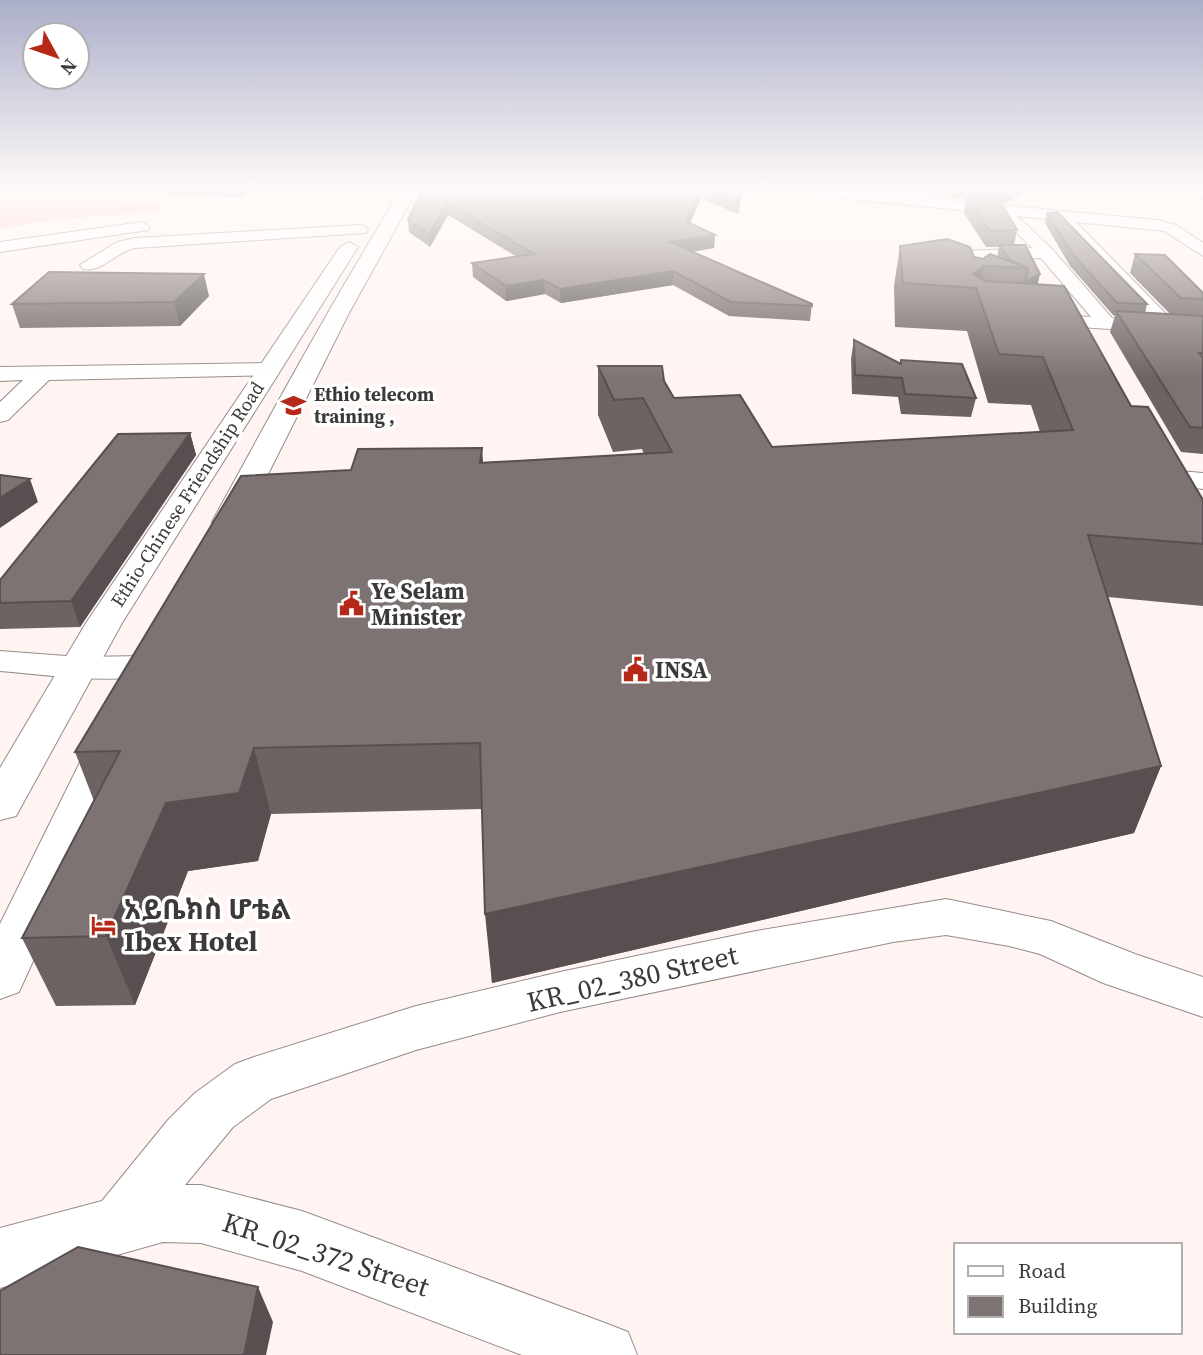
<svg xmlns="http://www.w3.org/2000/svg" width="1203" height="1355" viewBox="0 0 1203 1355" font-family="'Source Serif 4','Noto Sans Ethiopic',serif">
  <rect width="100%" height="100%" fill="#fff4f2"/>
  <path fill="#facbc2" d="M0,196L158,203V212L50,220L0,229Z"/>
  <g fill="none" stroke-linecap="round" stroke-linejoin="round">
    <defs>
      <path id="minor" d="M793,190H841L1158,220L1176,225L1203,243V256L1164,231L1076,222L1173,321L1203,323V335L1032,324L1029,320L1032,316L1039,314L1091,317L1041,258L978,260L982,292L973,298L966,296L961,257L965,251L1032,248L998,214L800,194ZM1017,216L1057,220L1150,320L1112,318L1052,249Z
        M1189,190H1203V199Z
        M142,222L150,227L148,230L0,252V242Z
        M360,225L366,227L368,230L366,233L135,248C117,251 102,273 83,269L80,265L117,242L135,238Z
        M268,363L276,365L279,370L276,375L49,380L8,420L0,422V402L23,380L0,381V367Z
        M1179,471L1203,473V489L1170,485L1166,479L1170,473Z
        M0,651L79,657L146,656L158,659L163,666L158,673C111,685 49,675 0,671Z
        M946,899L1051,921L1135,954L1203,977V1017L1103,983L1040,954L1009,946L946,935L893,942L560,1012L416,1050L271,1099L233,1127L185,1185H201L302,1211L605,1323L628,1332L637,1355H522L302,1271L201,1243L163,1242L0,1288V1228L102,1201L168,1120L195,1093L235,1064L254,1057L416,1006L560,972L756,931Z"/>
      <path id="major" d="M401,190H417L349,313L244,522L239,529L228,531L217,529L212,522C273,410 334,298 401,190Z
        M349,242L358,247L122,623L16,816L0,820V768L86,623L340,247Z
        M111,729L126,732L132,742L19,992L0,999V924L90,742L96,732Z"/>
    </defs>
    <use href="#minor" stroke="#968c8a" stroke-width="2"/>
    <use href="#major" stroke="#968c8a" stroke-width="2"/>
    <use href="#minor" fill="#fff" fill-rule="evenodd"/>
    <use href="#major" fill="#fff" fill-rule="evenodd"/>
  </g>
  <path fill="#6c6362" d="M162,190H250L239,197L163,194Z
    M422,190H743L738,214L701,198L690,223L715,235L714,248L692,252L812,304L810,321L729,316L673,285L561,303L545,294L506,301L473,277L472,263L517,257L448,215L430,247L409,232L408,220Z
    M948,190H1023L1022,194L1005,203L1001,202L1017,230L1014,245L1038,284L1203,500V606L1108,597L1161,766L1134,833L492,983L482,809L271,814L258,861L188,871L135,1005L56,1006L22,938L94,801L75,752L483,462L644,454L642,449L613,452L598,415V366L664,381L674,398L772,447L1040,432L1031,405L988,403L967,331L895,327L894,286L900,246L983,259L997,257L999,247H986L964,213L966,199L954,198Z
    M1047,213L1147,304L1145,313L1170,314L1130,273L1135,254L1203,293V454L1181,452L1110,332L1115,316L1113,315L1070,266L1045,223Z
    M209,296L180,326L20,328L12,304Z
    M854,340L900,363L901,360L976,398L971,417L901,414L898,397L852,394L851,358Z
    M190,433L196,455L80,627L0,629V580Z"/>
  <path fill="#585050" d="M238,190H250L239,197Z
    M700,190H701V198L685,234V221Z
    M741,190H743L738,214V202Z
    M1013,190H1023L1022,194L1005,203L1007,193Z
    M447,203L448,215L430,247L429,234Z
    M715,235L714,248L670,255V242Z
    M984,266L979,294L973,274Z
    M673,271V285L561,303L560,289Z
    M204,274L209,296L180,326L174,302Z
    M1040,274L1036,292L1021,300L1025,282Z
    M544,280L545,294L506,301V286Z
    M190,433L196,455L80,627L71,601Z
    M482,448L486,502L480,463Z
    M30,479L38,502L0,528V498Z
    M254,748L271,814L258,861L188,871L135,1005L106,936L166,803Z
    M1161,766L1134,833L492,983L485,914Z
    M258,1287L273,1322L266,1355H244Z"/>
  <path fill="#7d7372" stroke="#585050" stroke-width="2" d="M422,190H700L685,221L715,235L670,242L812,304V306L731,302L673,271L560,289L544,280L506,286L472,263L534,254L447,203L429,234L408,220Z
    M709,190H741L738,202Z
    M972,190H1013L1007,193Z
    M966,198L1000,201L1017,230L990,231Z
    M1057,212L1147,304L1117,303L1073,255L1047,213Z
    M947,239L970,247L974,257L983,259L990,254L1028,268L984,266L973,274L985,281L1064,286L1131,406L1148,407L1203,500V544L1088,535L1161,766L485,914L480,743L254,748L239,793L166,803L106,936L22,938L120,751L75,752L241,476L351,470L358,449L482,448L480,463L672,452L643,398L614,400L598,366H662L664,381L674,398L740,395L772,447L1073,430L1043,357L999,354L976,288L903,283L900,246Z
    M999,245H1025L1040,274L1025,282L1028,268L1011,261Z
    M1135,254L1165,255L1203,293V299L1181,298Z
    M49,272L204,274L174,302L12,304Z
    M1116,311L1203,316V353H1199L1203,358V428L1190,427Z
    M854,340L901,364V360L962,364L976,398L905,394L902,378L855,375Z
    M190,433L71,601L0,603V580L118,434Z
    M0,475L30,479L0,498Z
    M78,1247L258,1287L244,1355H0V1291Z"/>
  <linearGradient id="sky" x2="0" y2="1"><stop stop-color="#aaaec8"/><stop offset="0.5" stop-color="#fffaf9"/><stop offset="1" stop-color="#fffaf9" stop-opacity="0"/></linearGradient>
  <rect width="1203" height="379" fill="url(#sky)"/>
  <defs>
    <symbol id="university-bare" viewBox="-9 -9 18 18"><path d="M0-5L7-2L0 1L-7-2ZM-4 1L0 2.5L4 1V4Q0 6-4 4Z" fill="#b62918" stroke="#fff" stroke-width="2.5" paint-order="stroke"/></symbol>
    <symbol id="civic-bare" viewBox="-9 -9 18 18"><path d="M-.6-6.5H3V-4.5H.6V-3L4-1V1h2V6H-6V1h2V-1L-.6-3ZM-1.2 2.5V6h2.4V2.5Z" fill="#b62918" stroke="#fff" stroke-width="2.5" paint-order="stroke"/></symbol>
    <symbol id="hotel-bare" viewBox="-9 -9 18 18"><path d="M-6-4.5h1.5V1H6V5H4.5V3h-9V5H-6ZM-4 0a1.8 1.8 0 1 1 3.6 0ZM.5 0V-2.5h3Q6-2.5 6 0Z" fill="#b62918" stroke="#fff" stroke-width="2.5" paint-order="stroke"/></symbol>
  </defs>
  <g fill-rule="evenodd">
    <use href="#university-bare" x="276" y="388" width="35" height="35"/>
    <use href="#civic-bare" x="334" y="586" width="35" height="35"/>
    <use href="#civic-bare" x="618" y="652" width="35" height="35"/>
    <use href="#hotel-bare" x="86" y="908" width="35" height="35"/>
  </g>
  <g text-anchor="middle" stroke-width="7" stroke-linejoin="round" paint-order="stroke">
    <g font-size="19" font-weight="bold" fill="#3d3938" stroke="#fff" text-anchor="start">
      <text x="314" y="401">Ethio telecom<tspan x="314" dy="22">training ,</tspan></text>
    </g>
    <g font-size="19" fill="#3d3938" stroke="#fff">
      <text transform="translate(187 494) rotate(-57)" y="7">Ethio-Chinese Friendship Road</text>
    </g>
    <g font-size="23" font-weight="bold" fill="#3d3938" stroke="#fff" text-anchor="start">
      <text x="371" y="599">Ye Selam<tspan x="371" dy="26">Minister</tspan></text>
      <text x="655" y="678">INSA</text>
    </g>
    <g font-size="28" font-weight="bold" fill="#3d3938" stroke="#fff" text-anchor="start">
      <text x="124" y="919">አይቤክስ ሆቴል<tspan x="124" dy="32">Ibex Hotel</tspan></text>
    </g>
    <g font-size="28" fill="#3d3938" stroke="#fff">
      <text transform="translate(632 978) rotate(-13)" y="10">KR_02_380 Street</text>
      <text transform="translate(326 1254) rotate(18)" y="10">KR_02_372 Street</text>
    </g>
  </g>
  <rect x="954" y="1243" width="228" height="91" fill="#ffffff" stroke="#b1b0af" stroke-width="2"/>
  <rect x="968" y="1266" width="35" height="10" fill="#ffffff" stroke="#b1b0af" stroke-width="2"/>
  <text x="1018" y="1278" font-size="21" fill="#3d3938">Road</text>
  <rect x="968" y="1296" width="35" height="21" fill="#7d7372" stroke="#b1b0af" stroke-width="2"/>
  <text x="1018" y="1313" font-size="21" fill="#3d3938">Building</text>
  <g transform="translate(56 56) rotate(130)"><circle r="33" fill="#ffffff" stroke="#b1b0af" stroke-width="2"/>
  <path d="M0-5L12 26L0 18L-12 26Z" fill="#b62918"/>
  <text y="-10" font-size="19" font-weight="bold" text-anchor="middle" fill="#3d3938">N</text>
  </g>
</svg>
